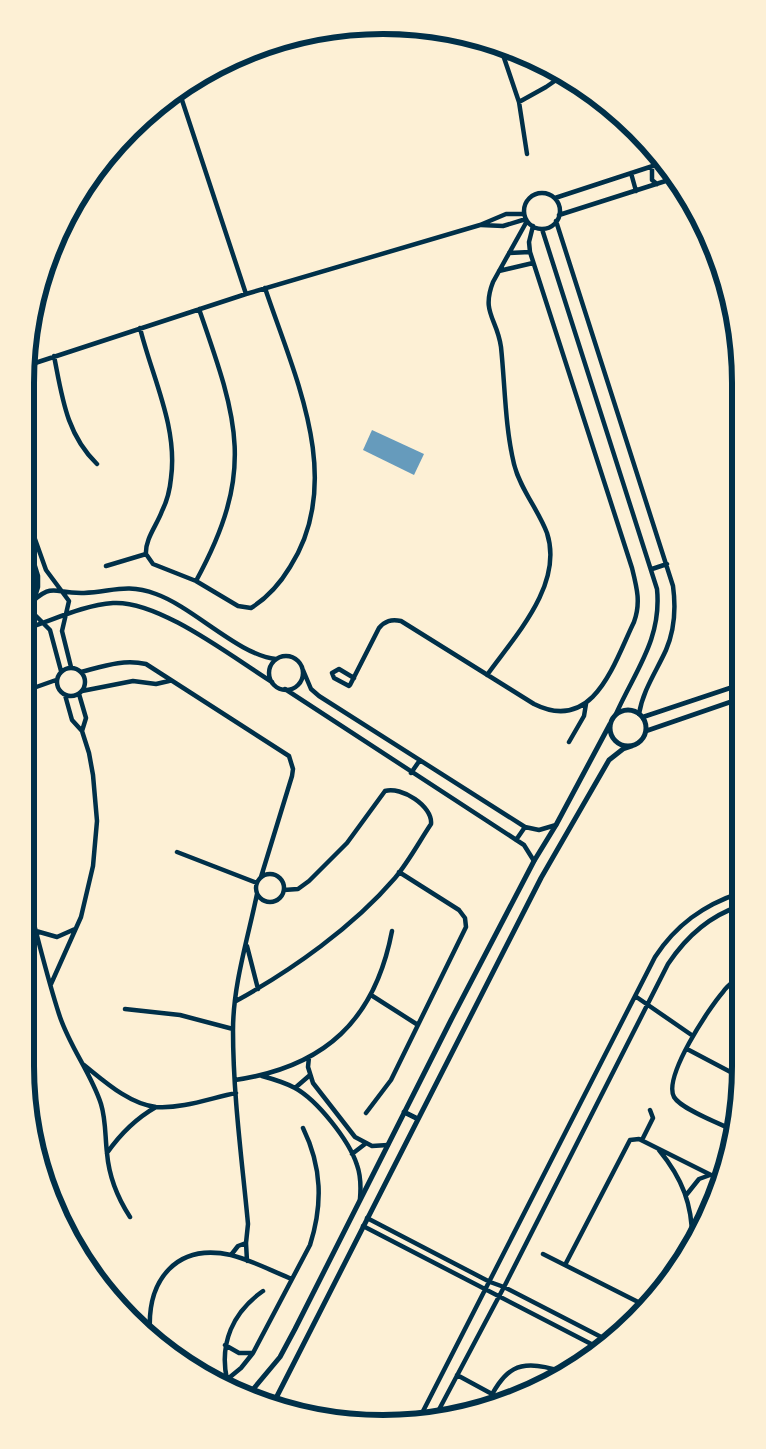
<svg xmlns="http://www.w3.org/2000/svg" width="766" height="1449" viewBox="0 0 766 1449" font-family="'Sofia Sans Condensed',sans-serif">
  <rect width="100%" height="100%" fill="#fdf0d5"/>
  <path fill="#669bbc" d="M372,430L424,454L414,475L363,450Z"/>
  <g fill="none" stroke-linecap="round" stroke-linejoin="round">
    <path stroke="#003049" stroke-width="4.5" d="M500,46L519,102L527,154
      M179,91L246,294
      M519,102L546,87L562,76
      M652,167V180L657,184
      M631,173L636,191
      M524 211a18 18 0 1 1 36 0a18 18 0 1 1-36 0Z
      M555,198L662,163
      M559,215L675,178
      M556,221L673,586C676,608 675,629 666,650C656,672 643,690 639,714
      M481,225L503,226L526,219
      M542,229L657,589C662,639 635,671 616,714
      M509,253L530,252
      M499,271L533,263
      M140,328C152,377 178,427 171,478C170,489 167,501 162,511C157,525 145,539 146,554L153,564L196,581L238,606L251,608C267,598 281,582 290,567C346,480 294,375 265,288
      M54,356C62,396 66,434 97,464
      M26,366L246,294L480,225L506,214H524
      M26,514L46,570L69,601L62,631L71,667
      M26,537L38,576V587L33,603L35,615L50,630L61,671
      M106,566L146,554
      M652,569L667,564
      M196,581C256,471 238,421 199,309
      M25,608C55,580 50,594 84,593C112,592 126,583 156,594C193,607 240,656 276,659
      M25,629C53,620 84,605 113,603C159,600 232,657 272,682
      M269 673a17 17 0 1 1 34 0a17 17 0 1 1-34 0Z
      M57 682a14 14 0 1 1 28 0a14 14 0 1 1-28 0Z
      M303,670L311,689L319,696L525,827L539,830L556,825
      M81,672C104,666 123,659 146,664L289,756L293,769L292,776L261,877
      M487,675C514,637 564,585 547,533C538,509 520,489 514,464C505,427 505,385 501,347C497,318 481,313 493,282L527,221
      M354,678L339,669L332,673L334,678L349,686L350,685L379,628C385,621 391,619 401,621L534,704C594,734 614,663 634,622C641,603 637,588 632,568L530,252L529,242L533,226
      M285,689L524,845L534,861
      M25,691L56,680
      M82,691L133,681L156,684L169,681
      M79,694L86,718L82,731
      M569,742L584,716L586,704
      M411,773L420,760
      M516,840L525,827
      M177,852L257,883
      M256 888a14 14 0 1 1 28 0a14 14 0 1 1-28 0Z
      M25,892C37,933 46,974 59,1014C69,1046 91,1073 101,1104C106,1120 105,1137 107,1153C109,1177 117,1197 130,1217
      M36,931L57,937L75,929
      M247,946L258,989
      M51,984L81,917L93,866L97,821L93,775L89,753L82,731L72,720L65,695
      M371,995L418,1025
      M635,996L693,1036
      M236,1001C292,970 353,927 395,878C409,861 419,842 431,824C433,806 401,786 385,791L347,843L309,881L298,889L284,890
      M125,1009L180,1015L233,1029
      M687,1049L740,1077
      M309,1057L308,1067L313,1083L355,1137L372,1146L388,1145
      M84,1065C104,1081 129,1104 156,1107C182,1109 211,1098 236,1093
      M262,1076C273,1079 284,1082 295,1088C317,1100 349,1140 357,1165C361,1176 361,1187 360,1199
      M235,1080C325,1067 375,1020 392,931
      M295,1088L310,1075
      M366,1113L391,1080L466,927L465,918L459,910L399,872
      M733,1130C720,1124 681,1109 674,1097C663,1077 709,1008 723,992C727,986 734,981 740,976
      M642,1140L653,1118L650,1110
      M659,1150C682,1178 693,1205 692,1242
      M107,1153C121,1133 135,1119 156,1107
      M352,1154L365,1144
      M687,1194L699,1179L710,1175
      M367,1218L490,1282L504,1287L607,1340
      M363,1226L597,1347
      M543,1254L646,1306
      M231,1255L238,1246L246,1243
      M247,1261L246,1243L248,1224C242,1160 233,1095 233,1030C233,985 248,938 257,894
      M565,1265L630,1140L639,1139L721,1180
      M150,1332C147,1280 176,1243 231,1255C251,1260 272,1271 292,1279
      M225,1345L239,1353H253
      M457,1375L492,1394
      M227,1380C219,1343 233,1312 263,1291
      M224,1382L241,1368L253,1353L310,1245C323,1204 322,1167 303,1128
      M544,1385L552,1369
      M485,1408C504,1369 517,1356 562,1372
      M434,1419L504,1287L668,964C686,937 709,916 740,906
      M418,1421L655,957C676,925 703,905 740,893"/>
    <path stroke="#003049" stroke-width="5" d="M610 728a18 18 0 1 1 36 0a18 18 0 1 1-36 0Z
      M643,717L739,685
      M646,731L739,699
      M404,1112L418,1119
      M250,1393L280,1357L295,1329L451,1020L534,861L556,825L610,724
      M273,1404L541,878L609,760L623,749L632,746"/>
  </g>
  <path d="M0 0H766V1449H0ZM383 34H383A349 349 0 0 1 732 383V1066A349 349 0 0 1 383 1415H383A349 349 0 0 1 34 1066V383A349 349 0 0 1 383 34Z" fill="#fdf0d5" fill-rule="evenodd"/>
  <path fill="none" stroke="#003049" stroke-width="6" d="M383 34H383A349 349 0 0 1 732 383V1066A349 349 0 0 1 383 1415H383A349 349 0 0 1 34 1066V383A349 349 0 0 1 383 34Z"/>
</svg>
